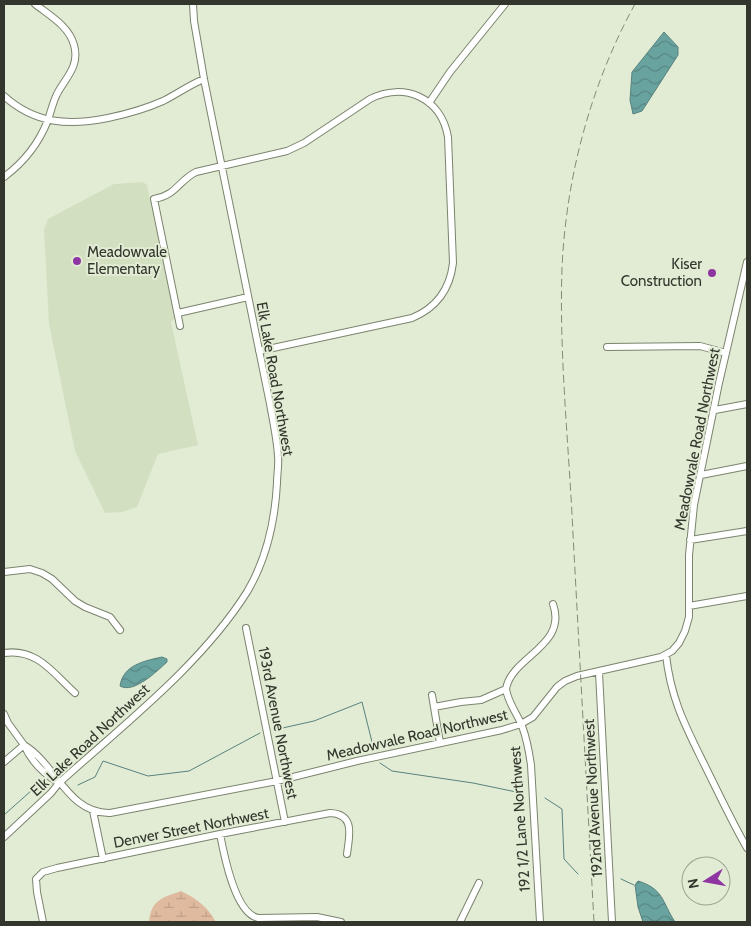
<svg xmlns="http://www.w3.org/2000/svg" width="751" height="926" viewBox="0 0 751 926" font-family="Cabin,sans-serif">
  <defs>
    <pattern id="wetland-marsh" width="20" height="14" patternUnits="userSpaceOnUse" patternTransform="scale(1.25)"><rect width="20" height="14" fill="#dfba9f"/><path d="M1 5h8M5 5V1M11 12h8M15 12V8" fill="none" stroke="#c0a089"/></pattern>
    <pattern id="water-waves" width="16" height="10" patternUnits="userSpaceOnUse" patternTransform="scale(1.25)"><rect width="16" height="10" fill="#69a3a0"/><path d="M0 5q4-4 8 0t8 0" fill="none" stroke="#578683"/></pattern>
  </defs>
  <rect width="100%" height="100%" fill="#e2ecd4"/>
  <path fill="#d3dfc1" d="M143,182L147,185L175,318L171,322L198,445L158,454L137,507L122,512L105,513L75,451L49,324L44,230L48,219L114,184Z"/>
  <path fill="url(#wetland-marsh)" d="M181,891C197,899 208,907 216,922H149C151,900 162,898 181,891Z"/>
  <path fill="url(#water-waves)" stroke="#58827d" d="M664,32L678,47V55L642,111L633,114L630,100L632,72Z
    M162,657L167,659V662C157,671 134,694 120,686C123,665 144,661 162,657Z
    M638,881C664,889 662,902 675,922H643L638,907L635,885Z"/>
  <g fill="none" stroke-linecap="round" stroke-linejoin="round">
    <path stroke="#58827d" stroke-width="1" d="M278,729L314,721L362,702L372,742
      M380,763L392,771L473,783L521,793
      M78,785L95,777L103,761L148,776L189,771L260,733
      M545,798L562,809L564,859L578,874
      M4,815L41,782
      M621,879L634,885"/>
    <defs>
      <path id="minor" d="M4,96C35,124 69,126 108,118C127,114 145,109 163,101C177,94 189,85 204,79
        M429,103L450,72L505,4
        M4,177C23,163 39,143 48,120C51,111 53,102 57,94C66,77 80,66 74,45C69,26 49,15 35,4
        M178,313L248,297
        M180,326L154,199C177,195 178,181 196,172L287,151L304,143L370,99C404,82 441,97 448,137L453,263C450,289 436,308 412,318L259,351
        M607,347L700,346L726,353
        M715,410L747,404
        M701,475L747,466
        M690,540L747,531
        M4,572L30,569L42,573L52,579L75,601L85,607L110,617L120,630
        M689,606L747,596
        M246,628L285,822
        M4,653C37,648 53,673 75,693
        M666,655C671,701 687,729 707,770C720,796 732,822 747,848
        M599,673L612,922
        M506,689C508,703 517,713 522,726C527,739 529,751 531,765L540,922
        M432,695L440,743
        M434,707L461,702L481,700L506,689C511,657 568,646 553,604
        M4,714L8,723L24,745L4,762
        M59,783C44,774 31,761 24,745C56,764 68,814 110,813L277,781L357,761L502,730L521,724L533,717L557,687L565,681L577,676L661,657L672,651L679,643L685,631L689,617V555L694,505L719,383L747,262
        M93,811L103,859
        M220,834C224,855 235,913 258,918L317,917L341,922
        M4,837L51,793L59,783C123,725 201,665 247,592C266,560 275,520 277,483C277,474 279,465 278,456C277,439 273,421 270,404L204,79L194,21L193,4
        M43,922L37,892L36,879L43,872L57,868L220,834L330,813C356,814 349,837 347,854
        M460,922L479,883"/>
    </defs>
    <use href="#minor" stroke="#7b846e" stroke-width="8"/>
    <use href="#minor" stroke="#fff" stroke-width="6"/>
    <path stroke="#838a79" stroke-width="1" stroke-dasharray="8 4" stroke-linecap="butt" d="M594,922C587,793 580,664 573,534C569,446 559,356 562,268C566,177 591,84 635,4"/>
  </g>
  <g fill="#8e35a1" stroke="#e2ecd4" stroke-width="2">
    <circle cx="77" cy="261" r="5"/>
    <circle cx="712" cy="273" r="5"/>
  </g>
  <g text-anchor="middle" stroke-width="4" stroke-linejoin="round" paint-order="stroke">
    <g font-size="15" fill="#32362c" stroke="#e2ecd4" text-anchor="start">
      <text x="87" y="257">Meadowvale<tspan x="87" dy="17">Elementary</tspan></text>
      <text x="702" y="269" text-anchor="end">Kiser<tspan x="702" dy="17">Construction</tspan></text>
    </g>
    <g font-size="15" fill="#32362c" stroke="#e2ecd4">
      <text transform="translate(275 379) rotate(80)" y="5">Elk Lake Road Northwest</text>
      <text transform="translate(697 439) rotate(-79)" y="5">Meadowvale Road Northwest</text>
      <text transform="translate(278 723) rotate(79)" y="5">193rd Avenue Northwest</text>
      <text transform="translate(417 735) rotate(-13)" y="5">Meadowvale Road Northwest</text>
      <text transform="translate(90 740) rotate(-43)" y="5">Elk Lake Road Northwest</text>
      <text transform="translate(593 798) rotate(-93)" y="5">192nd Avenue Northwest</text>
      <text transform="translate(520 819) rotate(-94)" y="5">192 1/2 Lane Northwest</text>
      <text transform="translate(191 828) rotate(-11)" y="5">Denver Street Northwest</text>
    </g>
  </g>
  <rect width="751" height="926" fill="none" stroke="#32362c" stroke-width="10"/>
  <g transform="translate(706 881) rotate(259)"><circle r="24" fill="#e2ecd4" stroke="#9ca391"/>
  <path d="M0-4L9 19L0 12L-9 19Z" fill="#8e35a1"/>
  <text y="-8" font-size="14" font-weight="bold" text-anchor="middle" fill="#32362c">N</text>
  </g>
</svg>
